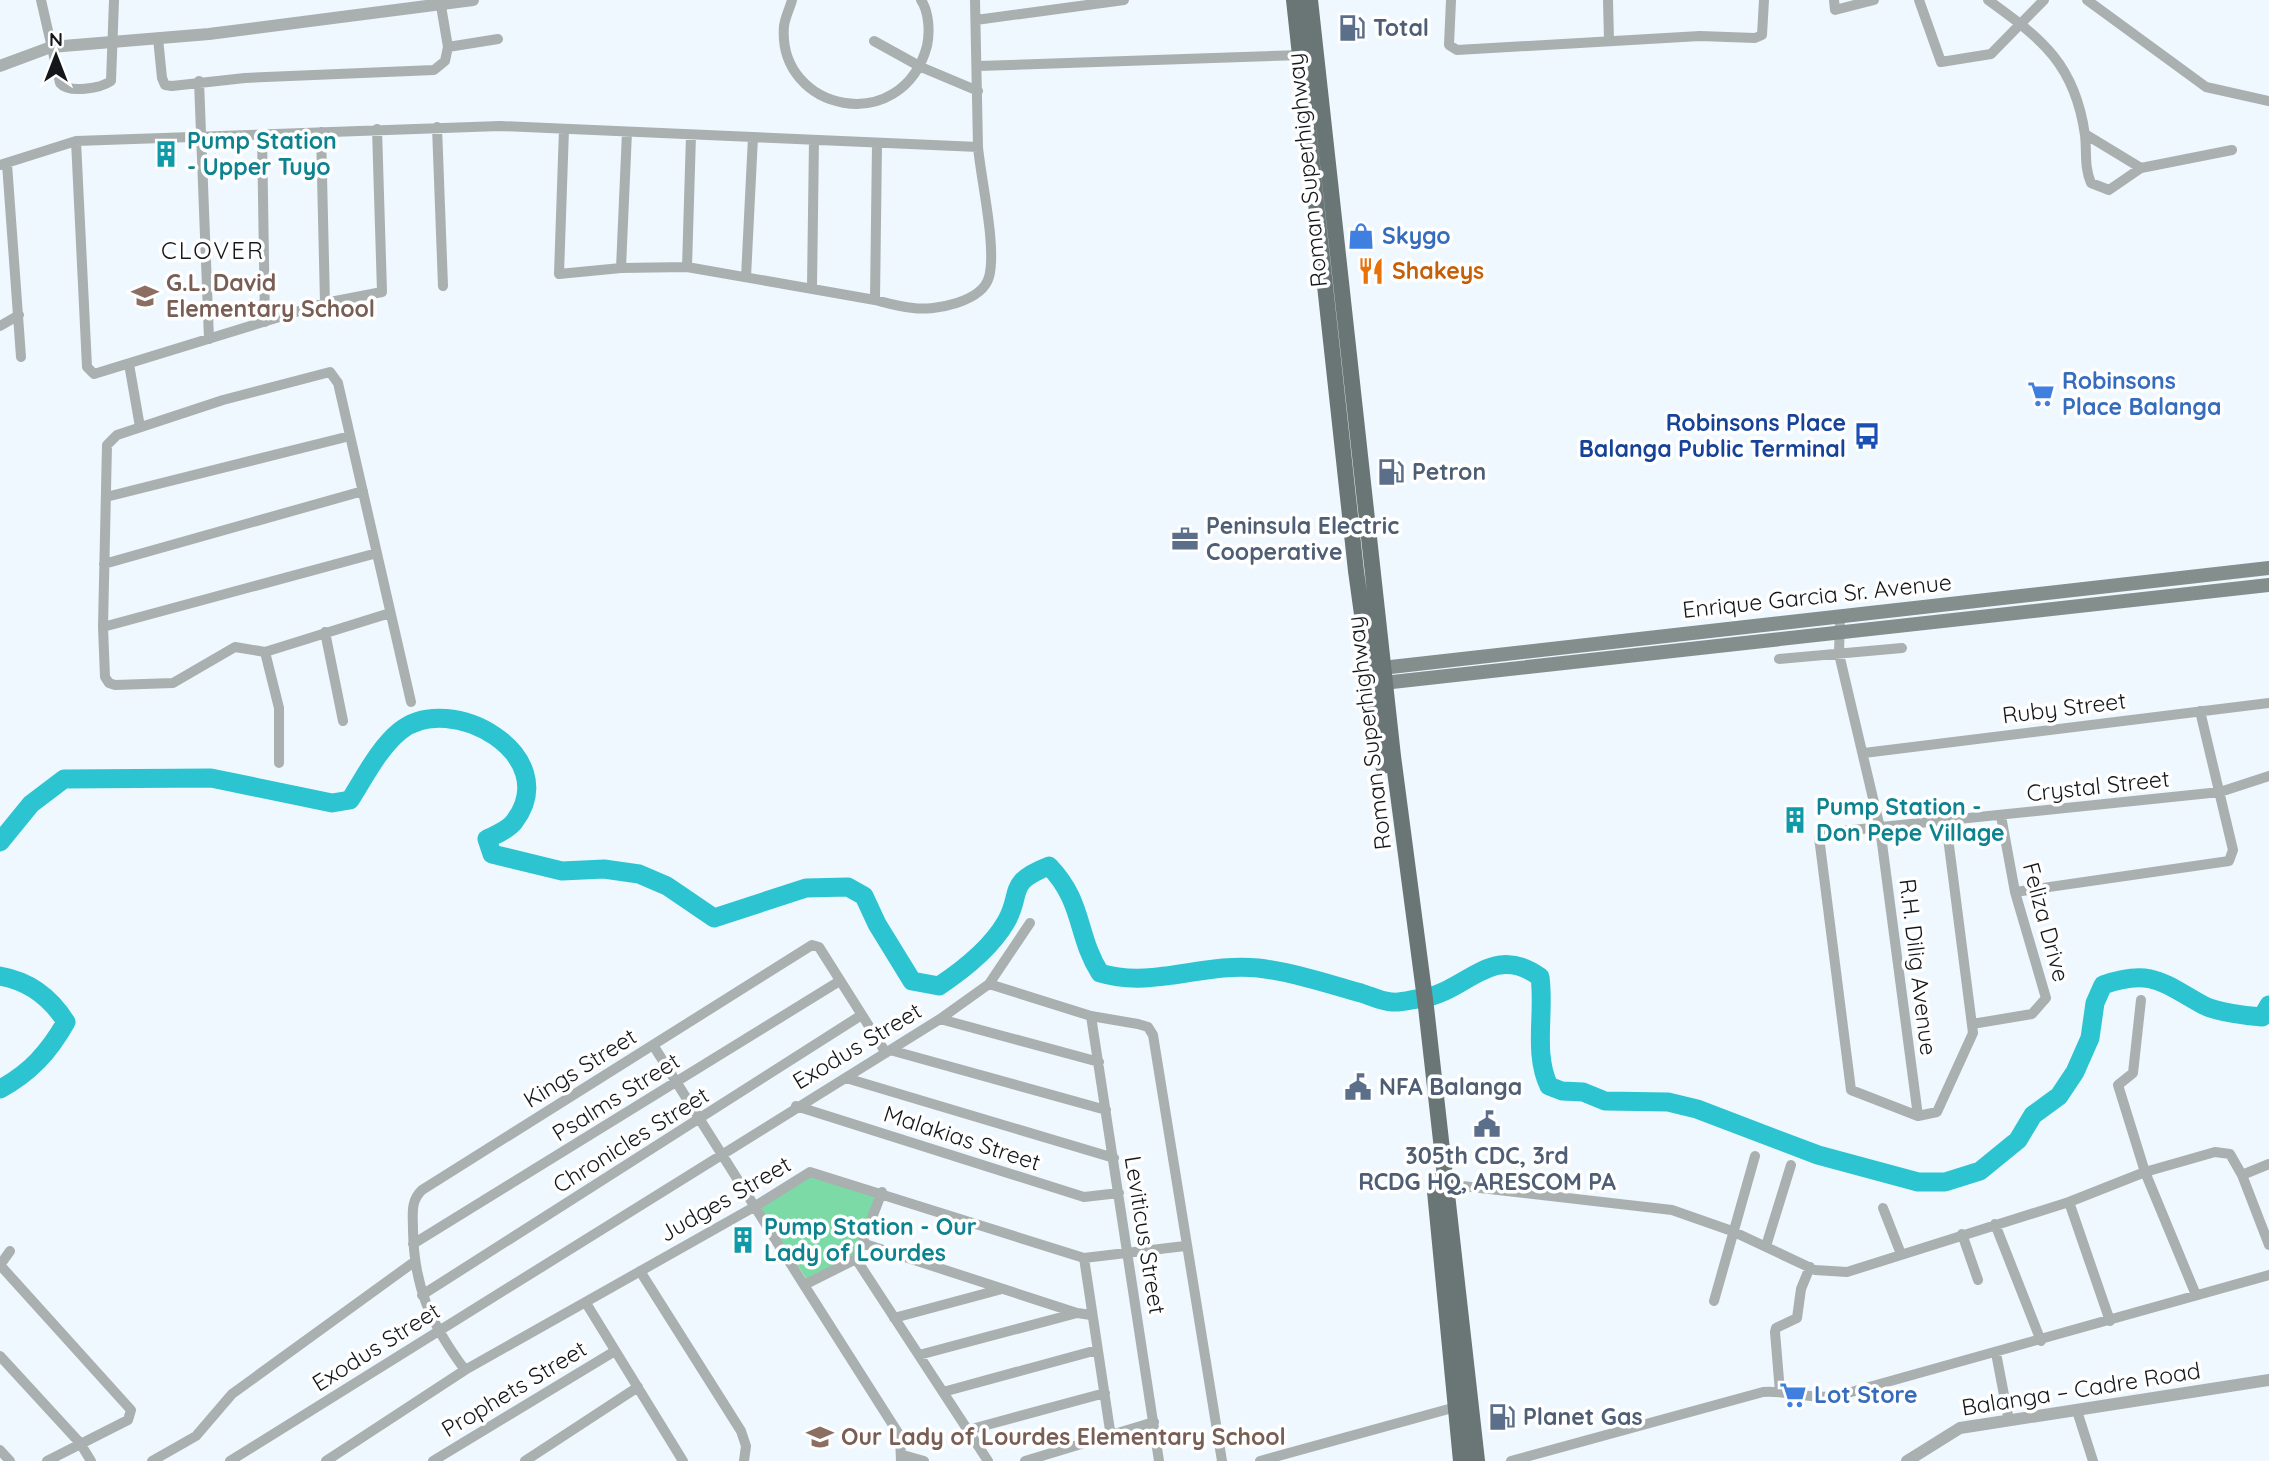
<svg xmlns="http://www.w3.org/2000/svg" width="2269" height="1461" viewBox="0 0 2269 1461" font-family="Quicksand,sans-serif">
  <rect width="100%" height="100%" fill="#eff8ff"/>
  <path fill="#7cdaa7" d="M811,1173L880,1193L854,1255L809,1283L758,1204Z"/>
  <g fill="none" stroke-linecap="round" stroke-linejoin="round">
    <path stroke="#2cc4d1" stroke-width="19" d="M0,842L31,804L64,779L211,778L332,803L350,800C364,778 379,748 400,731C450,690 565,755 514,822C508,830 495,835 487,839L492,854L562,871L604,869L639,874L667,886L714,918L806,888L848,887L864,896L877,924L912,981L939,986C963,970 991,948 1006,922C1023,893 1005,883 1049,866C1084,902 1076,935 1100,973C1153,989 1204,962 1258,968C1293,972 1328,984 1361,993C1371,996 1382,1002 1392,1002C1402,1003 1413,999 1423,998C1467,991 1492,942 1540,977C1545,1013 1533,1053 1549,1086L1562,1091L1583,1092L1605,1101L1668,1102L1697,1109L1818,1155L1918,1182H1945L1980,1171L2018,1140L2033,1115L2059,1096L2075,1072L2090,1038L2095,1003L2103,985C2151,968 2163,983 2203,1005C2216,1012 2247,1016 2262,1017L2269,1005
      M0,976C29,981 51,998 66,1022C49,1052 30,1073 0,1089"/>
    <path stroke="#aab0af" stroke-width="10" d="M41,0L60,83C69,94 101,88 111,81L114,0
      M792,0C790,8 785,17 784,26C777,112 902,138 927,46C930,32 929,12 921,0
      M1451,0L1449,45L1457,50L1700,36L1755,38L1762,35L1764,0
      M1608,0L1609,40
      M1834,0L1835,10L1874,0
      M1919,0L1941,62L1991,54L2044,0
      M1988,0C2042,39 2075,64 2085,135C2087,152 2084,167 2091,183L2109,190L2141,168L2232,150
      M2087,0L2206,87L2269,101
      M441,6L448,47
      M976,20L1124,0
      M158,38L162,78L165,85L172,86L245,78L434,70L445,61L448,47L498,39
      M874,41L921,67L978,91
      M978,66L1301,55
      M199,81L209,339
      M437,127L443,286
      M564,129L559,274L621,268L627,132
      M321,132L325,303
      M2085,134L2141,168
      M262,135L265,322
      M76,141L87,367L94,374L325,303L382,292L377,129
      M7,164L21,357
      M0,165L76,141L500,126L978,147L975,0
      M687,267L691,135
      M621,268L687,267L875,300L877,143
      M746,277L753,137
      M812,287L814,140
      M875,300C887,303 900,307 913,308C935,311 982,302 989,277C997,248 981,180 978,147
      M0,326L19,315
      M129,364L140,427
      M106,497L350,436
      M104,564L363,491
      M1840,617L1839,654L1880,828L1918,1116
      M103,627L377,553
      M325,632L343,721
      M265,652L390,613
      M1779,659L1902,648
      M1864,753L2269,703
      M279,763V708L265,652L235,647L173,683L115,685L109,683L105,677L103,627L107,445L117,435L223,400L330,372L338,383L411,702
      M1946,822L1973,1033L1937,1112L1918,1116L1851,1090L1819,837L1823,833L2220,792L2269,776
      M2015,892L2229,861L2233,850L2200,711
      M989,984L1030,923
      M2141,1000L2133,1073L2118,1085L2145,1172L2215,1152L2230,1154L2242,1175L2269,1245
      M1091,1016L1159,1461
      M940,1019L1099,1062
      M1972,1024L2032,1014L2046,998L2015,892L2001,816
      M653,1045L804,1285
      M890,1050L1106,1110
      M846,1078L1114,1158
      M796,1106L1084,1197L1119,1193
      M2242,1175L2269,1164
      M1445,1184L1672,1210L1732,1231L1815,1270L1847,1272L2069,1202L2145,1172L2196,1295
      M2069,1202L2110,1321
      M1883,1208L1901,1254
      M1995,1224L2041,1341
      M1962,1234L1978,1280
      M862,1243L1077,1313L1091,1315
      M413,1244L838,982
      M1766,1246L1791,1165
      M1084,1258L1111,1437
      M856,1259L882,1192
      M0,1265L131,1410L128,1420L47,1461
      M0,1265L10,1251
      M640,1271L741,1431L746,1446L744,1461
      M422,1295L860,1016
      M1714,1301L1755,1156
      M586,1303L683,1461
      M894,1318L1002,1289
      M1996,1353L2009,1421
      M919,1355L1077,1313
      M0,1356L80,1443L91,1461
      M465,1370C431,1324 414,1288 413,1230C413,1215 410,1201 422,1190L812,945L819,947L886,1053
      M943,1392L1097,1350
      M1780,1392L1775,1332L1776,1328L1797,1318L1801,1289L1810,1267
      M2077,1411L2093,1461
      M968,1430L1105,1393
      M0,1450L10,1461
      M903,1455L924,1461
      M152,1461L196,1436L232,1394L414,1262
      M230,1461L940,1019L989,984L1091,1016L1138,1024L1148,1027L1153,1035L1222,1461
      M326,1461L465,1370L754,1207L810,1172L1084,1258L1185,1246
      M433,1461L615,1351
      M525,1461L638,1387
      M901,1461L900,1436L804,1285L856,1259L988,1461
      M1025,1461L1154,1422
      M1260,1461L1456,1407
      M1511,1461L1763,1392C1788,1390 1812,1400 1837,1396L2269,1275"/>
    <path stroke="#aab0af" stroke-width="12" d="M0,66L51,47L209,34L473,0
      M1907,1461L1960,1428L2269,1380"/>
    <path stroke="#848e8d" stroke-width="14" d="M1373,669L2269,568
      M1374,684L2269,585"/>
    <path stroke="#6a7575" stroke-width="16" d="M1294,0L1356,571L1383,766
      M1310,0L1393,756L1426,1007L1477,1461
      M1434,1181L1461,1461"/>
  </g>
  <defs>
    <symbol id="fuel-bare" viewBox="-9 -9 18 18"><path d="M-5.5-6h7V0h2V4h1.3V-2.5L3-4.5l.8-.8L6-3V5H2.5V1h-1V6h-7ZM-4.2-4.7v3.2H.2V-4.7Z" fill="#5c6f8a" stroke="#fff" stroke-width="2.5" paint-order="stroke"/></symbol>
    <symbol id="building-bare" viewBox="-9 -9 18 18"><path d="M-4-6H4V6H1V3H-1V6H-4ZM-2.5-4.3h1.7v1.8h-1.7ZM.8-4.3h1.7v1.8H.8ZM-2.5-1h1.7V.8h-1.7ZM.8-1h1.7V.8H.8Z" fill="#0f9aa8" stroke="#fff" stroke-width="2.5" paint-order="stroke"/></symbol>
    <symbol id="shop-bare" viewBox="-9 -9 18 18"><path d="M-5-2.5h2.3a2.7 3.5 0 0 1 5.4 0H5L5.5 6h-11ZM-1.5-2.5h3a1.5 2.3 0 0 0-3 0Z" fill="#3f7fe0" stroke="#fff" stroke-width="2.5" paint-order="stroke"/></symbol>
    <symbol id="restaurant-bare" viewBox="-9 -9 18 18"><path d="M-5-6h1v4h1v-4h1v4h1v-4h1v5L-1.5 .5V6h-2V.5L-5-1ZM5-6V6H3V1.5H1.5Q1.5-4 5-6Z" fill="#e8710a" stroke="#fff" stroke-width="2.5" paint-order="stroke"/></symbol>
    <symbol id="school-bare" viewBox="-9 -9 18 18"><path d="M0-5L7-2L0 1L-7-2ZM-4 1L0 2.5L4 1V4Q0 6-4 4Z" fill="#8d6e63" stroke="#fff" stroke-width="2.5" paint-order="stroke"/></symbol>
    <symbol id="supermarket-bare" viewBox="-9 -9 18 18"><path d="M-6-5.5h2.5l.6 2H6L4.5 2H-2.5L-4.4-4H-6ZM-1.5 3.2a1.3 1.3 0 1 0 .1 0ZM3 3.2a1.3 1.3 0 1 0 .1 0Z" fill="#3f7fe0" stroke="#fff" stroke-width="2.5" paint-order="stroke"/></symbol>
    <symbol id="bus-bare" viewBox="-9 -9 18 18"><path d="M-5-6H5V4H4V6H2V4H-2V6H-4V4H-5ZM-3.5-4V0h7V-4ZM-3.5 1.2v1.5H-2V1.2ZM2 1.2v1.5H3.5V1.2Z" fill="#1a4fb4" stroke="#fff" stroke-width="2.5" paint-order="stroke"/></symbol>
    <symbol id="office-bare" viewBox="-9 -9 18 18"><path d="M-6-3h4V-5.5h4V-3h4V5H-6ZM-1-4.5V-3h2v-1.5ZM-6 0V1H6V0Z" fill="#5c6f8a" stroke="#fff" stroke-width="2.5" paint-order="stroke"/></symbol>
    <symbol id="civic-bare" viewBox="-9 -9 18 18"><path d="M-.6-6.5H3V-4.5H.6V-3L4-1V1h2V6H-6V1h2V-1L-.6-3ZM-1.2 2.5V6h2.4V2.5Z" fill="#5c6f8a" stroke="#fff" stroke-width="2.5" paint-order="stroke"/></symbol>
  </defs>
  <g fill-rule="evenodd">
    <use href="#fuel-bare" x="1333" y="9" width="38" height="38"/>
    <use href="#building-bare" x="147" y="135" width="38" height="38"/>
    <use href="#shop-bare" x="1342" y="217" width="38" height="38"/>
    <use href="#restaurant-bare" x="1352" y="252" width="38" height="38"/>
    <use href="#school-bare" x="126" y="277" width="38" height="38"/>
    <use href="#supermarket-bare" x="2022" y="375" width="38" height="38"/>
    <use href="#bus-bare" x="1848" y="417" width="38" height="38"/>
    <use href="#fuel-bare" x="1372" y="453" width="38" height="38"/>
    <use href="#office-bare" x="1166" y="520" width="38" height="38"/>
    <use href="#building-bare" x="1776" y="801" width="38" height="38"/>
    <use href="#civic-bare" x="1339" y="1068" width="38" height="38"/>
    <use href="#civic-bare" x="1468" y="1105" width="38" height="38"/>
    <use href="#building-bare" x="724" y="1221" width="38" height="38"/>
    <use href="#supermarket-bare" x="1774" y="1376" width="38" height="38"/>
    <use href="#fuel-bare" x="1483" y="1398" width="38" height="38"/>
    <use href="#school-bare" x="801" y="1418" width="38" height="38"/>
  </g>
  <g text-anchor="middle" stroke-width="7" stroke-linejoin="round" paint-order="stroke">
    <g font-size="23" font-weight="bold" fill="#4e5e75" stroke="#fff" text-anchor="start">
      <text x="1373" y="36">Total</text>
      <text x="1412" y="480">Petron</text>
      <text x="1206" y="534">Peninsula Electric<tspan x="1206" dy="26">Cooperative</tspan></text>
      <text x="1379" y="1095">NFA Balanga</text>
      <text x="1487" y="1164" text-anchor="middle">305th CDC, 3rd<tspan x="1487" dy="26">RCDG HQ, ARESCOM PA</tspan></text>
      <text x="1523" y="1425">Planet Gas</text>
    </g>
    <g font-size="23" font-weight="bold" fill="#0d838f" stroke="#fff" text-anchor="start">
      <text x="187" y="149">Pump Station<tspan x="187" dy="26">- Upper Tuyo</tspan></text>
      <text x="1816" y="815">Pump Station -<tspan x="1816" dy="26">Don Pepe Village</tspan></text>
      <text x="764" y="1235">Pump Station - Our<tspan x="764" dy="26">Lady of Lourdes</tspan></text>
    </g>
    <g font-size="23" fill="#14171a" stroke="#fff">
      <text transform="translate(1307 170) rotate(-96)" y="8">Roman Superhighway</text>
      <text transform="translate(1817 596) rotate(-6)" y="8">Enrique Garcia Sr. Avenue</text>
      <text transform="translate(2064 708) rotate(-7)" y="8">Ruby Street</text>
      <text transform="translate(1369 733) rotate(-97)" y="8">Roman Superhighway</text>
      <text transform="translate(2098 786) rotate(-6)" y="8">Crystal Street</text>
      <text transform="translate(2046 922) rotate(75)" y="8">Feliza Drive</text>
      <text transform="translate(1918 967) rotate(83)" y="8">R.H. Dilig Avenue</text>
      <text transform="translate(857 1046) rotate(-31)" y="8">Exodus Street</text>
      <text transform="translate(580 1068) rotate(-32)" y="8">Kings Street</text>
      <text transform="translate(616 1097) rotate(-32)" y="8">Psalms Street</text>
      <text transform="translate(962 1138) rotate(18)" y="8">Malakias Street</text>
      <text transform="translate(631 1140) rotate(-32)" y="8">Chronicles Street</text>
      <text transform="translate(725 1199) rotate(-30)" y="8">Judges Street</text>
      <text transform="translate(1145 1235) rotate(81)" y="8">Leviticus Street</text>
      <text transform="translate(376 1347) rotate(-32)" y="8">Exodus Street</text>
      <text transform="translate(514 1389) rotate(-31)" y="8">Prophets Street</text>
      <text transform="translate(2081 1389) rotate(-9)" y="8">Balanga – Cadre Road</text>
    </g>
    <g font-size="23" font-weight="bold" fill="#366cbe" stroke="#fff" text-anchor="start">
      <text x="1382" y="244">Skygo</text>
      <text x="2062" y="389">Robinsons<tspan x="2062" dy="26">Place Balanga</tspan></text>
      <text x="1814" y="1403">Lot Store</text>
    </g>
    <g font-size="23" font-weight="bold" fill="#c56008" stroke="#fff" text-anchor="start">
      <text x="1392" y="279">Shakeys</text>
    </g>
    <g font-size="23" font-weight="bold" fill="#785e54" stroke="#fff" text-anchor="start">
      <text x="166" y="291">G.L. David<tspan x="166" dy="26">Elementary School</tspan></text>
      <text x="841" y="1445">Our Lady of Lourdes Elementary School</text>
    </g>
    <g font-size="23" font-weight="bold" fill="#164399" stroke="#fff" text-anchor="end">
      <text x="1846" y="431">Robinsons Place<tspan x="1846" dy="26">Balanga Public Terminal</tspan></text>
    </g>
    <g font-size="24" letter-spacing="2" fill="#14171a" stroke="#fff">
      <text x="213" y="259">CLOVER</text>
    </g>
  </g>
  <g transform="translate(56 56)" stroke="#ffffff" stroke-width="5" paint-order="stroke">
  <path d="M0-5L12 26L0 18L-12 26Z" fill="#14171a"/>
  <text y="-10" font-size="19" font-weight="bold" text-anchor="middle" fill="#14171a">N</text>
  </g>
</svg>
